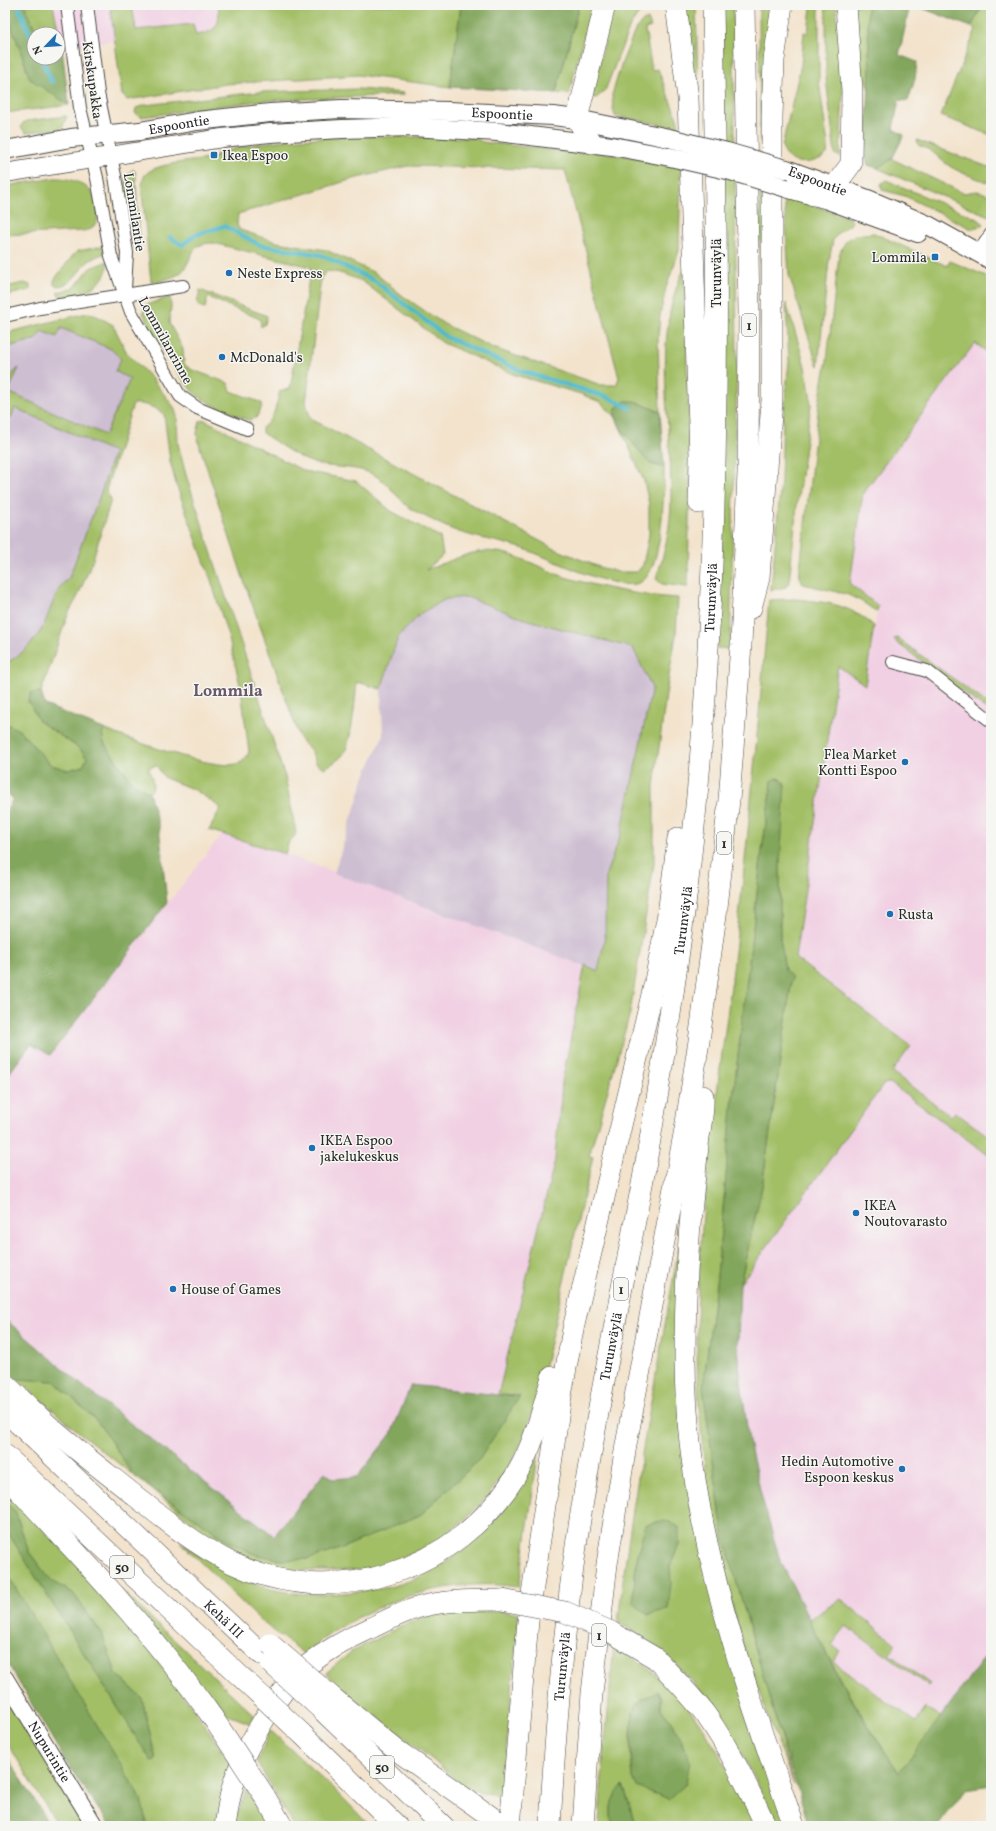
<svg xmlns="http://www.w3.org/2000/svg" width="996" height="1831" viewBox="0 0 996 1831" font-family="Vollkorn,serif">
  <rect width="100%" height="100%" fill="#f6f6f2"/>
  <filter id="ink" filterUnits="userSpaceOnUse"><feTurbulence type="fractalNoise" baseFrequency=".025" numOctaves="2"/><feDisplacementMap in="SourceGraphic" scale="8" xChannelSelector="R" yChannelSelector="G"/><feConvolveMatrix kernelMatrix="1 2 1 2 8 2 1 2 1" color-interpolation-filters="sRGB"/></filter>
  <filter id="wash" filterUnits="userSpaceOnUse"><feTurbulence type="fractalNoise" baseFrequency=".012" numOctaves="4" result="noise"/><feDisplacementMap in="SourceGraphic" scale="16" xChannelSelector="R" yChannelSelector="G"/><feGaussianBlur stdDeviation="0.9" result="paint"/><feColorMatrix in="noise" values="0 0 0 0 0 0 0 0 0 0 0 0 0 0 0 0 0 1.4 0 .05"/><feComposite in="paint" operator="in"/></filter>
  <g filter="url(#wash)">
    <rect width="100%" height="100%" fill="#f3e3cc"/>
    <path fill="#f1d0e3" d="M53,5H395L231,62L118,40L62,48Z
      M975,342L991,355V1649L900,1774L834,1669L780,1560L762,1498L749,1442L740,1374L738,1343L740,1284L911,1046L795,958L838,665L865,684L878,606L850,584L863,493Z
      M222,834L285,854L585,965L562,1082L561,1100L556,1132L555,1160L498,1395L411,1385L391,1434L357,1477L333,1479L325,1472L274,1537L83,1386L5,1319V1079L31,1043L50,1055Z"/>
    <path fill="#cebed1" d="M87,313L97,316L113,325L116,329L121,359L136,391L106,490L111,500L92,562L78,596L68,614L41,692L31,693L5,717V333Z
      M467,597L528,620L633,648L652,688L621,834L606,874L605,937L598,971L334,873L365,776L383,735L381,689L398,637L421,613L446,599Z"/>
    <path fill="#a3bf66" stroke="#677548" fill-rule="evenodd" d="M25,5H53L62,48L58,47V34H37Z
      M110,5H132L136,30L193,24L196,35C216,32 221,25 218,5H461L450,87L358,75L226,84L127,100L122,95Z
      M579,5H592L569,94L556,93Z
      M613,5H645L630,26L605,91L596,98L592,97Z
      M683,5H696L699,129Z
      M722,5H733L735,142L724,140Z
      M759,5H773L762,142H760Z
      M808,5H819V82L828,145L827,154C818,163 794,167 786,155C784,152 783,148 782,146L801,65L804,32L808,33L811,7Z
      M825,5H836L843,91L840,157L835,154L826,78V16Z
      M853,5H867L870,70L869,90L860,65Z
      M983,5H991V135L941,116L976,29L971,27Z
      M5,13L16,38L30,78L69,105L5,113Z
      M648,19L651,27L645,29L652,70L658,69L678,121L679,128L615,116L613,109L612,95L621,65L636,28L643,21Z
      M359,89L404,93V95L258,101L141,117L135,113L136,108L145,105L259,92Z
      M67,116L62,128L53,133L50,129L26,133L21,128L23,123L27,121Z
      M350,136L476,138L482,142L579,153L590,151L681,164L679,251L666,288L660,315L658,339L660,412L648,407L616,408L615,416L600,402L581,394L515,375L443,343L362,281L340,273L327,271L321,278L306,403L310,417L317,422L553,548L599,567L618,572H637L643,565L649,535V504L644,481L620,427L650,464L664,467C664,491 663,570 641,582C618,595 544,554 518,547C492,539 465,537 440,524C429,518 416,513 406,505C396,496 387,482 376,476C356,464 332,470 311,462C294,456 277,442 262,433V428C276,416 275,408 280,391L290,389L311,267L213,243C192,243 194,253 185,268C181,274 174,277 167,279C161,281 157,283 151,281L142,193C142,187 142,180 145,175C155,162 200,161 216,158L215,155C258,139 306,139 350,136ZM408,166L565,170L619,378L616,385H601L493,348L444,324L403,296L375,273L326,250L277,242L240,230L237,225L238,214L353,179Z
      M917,140L991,168V184C976,177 957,173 944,162C933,153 934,151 918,145Z
      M892,159L963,193L977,191L987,194L991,197V217L877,168Z
      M133,169L135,171L136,179L140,245L137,248C128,241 127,198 126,185V178Z
      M724,175L735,178L737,364L730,649L717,648L724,505Z
      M54,178C82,178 102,191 97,222L91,229L83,231L5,235V186Z
      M886,180L978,219L984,224L972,229L905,196L882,190L881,184Z
      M760,185L765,186L762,342L760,302Z
      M784,195L849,218L852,221L850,225L839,232L833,240L829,261L818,367L789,275Z
      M874,233L947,266L950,261L991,278V355L975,343L863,493L850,584L878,606L877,612L861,601L846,594L803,584L799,577L819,403L827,360L839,255C847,234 853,235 874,233Z
      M98,247H102L106,253C100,255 94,257 89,261C78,270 70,290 54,285V280L74,254L78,251Z
      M108,261C108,282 90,291 73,295C67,296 63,298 58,295V292L74,288L90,268Z
      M684,269L690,464L688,587L662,584L656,579C665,552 671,526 671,498C672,424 651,338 684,269Z
      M24,283L30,285V290L5,296V287Z
      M200,290L267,316L265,324L261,327L260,319L208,297L205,308H202L197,303Z
      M170,297L171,307L169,323L183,349L184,364L190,369L228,383L231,391L262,403L261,409L256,418L247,420C231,412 211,406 197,395C184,386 149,329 143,312L146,305Z
      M786,303C796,336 809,370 811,405L797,504L789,583L786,587L771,590L781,480L783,419L789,362Z
      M87,313L97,316L113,325L127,353L152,379L174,407L177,416L178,444L186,475L285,777L296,831L295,836L289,841L285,854L209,830L221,808L195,790L165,778L156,765L148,769C151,776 157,787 149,793L132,782L104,743L102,734L106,730C131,740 213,770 236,764C243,763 246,758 249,752L241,689L230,643L211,580L176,484L170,461L164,414C153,407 146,403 133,404L106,490L111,500L92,562L78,596L68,614L41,692L31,693L39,721L80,749L87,758L83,766L68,770L51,765L20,731L5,723V664C21,655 34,643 43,627C51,611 55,588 69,578L103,487L114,452L15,408L11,418L5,419C5,401 3,379 19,368L8,392L105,435L130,379L115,371L121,359L111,349L61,328L57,337L41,331L37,339L11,346L5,353V333Z
      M205,420L304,471L356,481L391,511L440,537L443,555L426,570C443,564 461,555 478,552C510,547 539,569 568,578C604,588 640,596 678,598L676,635L666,694L654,787V864L630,1013L589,1156L593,1157C579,1215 566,1272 553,1330C544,1368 536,1409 520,1445C496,1496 455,1536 404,1557C393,1562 382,1566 371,1568C357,1571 342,1571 326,1571C300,1571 274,1568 249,1558C216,1545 174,1507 145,1484L228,1541L254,1554L281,1560L309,1559L337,1550L420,1515L479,1460L519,1396L498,1395L555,1160C556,1134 561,1108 562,1082L585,965L598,971L605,937L606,874L621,834L652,688L633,648L528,620L467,597L446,599L421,613L398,637L381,689L357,682C355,698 352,746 342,756C337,761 331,765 324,768L316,763L311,750L301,741L245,584L199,444L197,433L200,421Z
      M795,599C827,602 849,604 874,626L865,685L838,666L795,958L911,1046L892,1072L951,1116L955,1112L991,1138V1157L890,1083L884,1084L740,1284L762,1187L792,978L785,970L780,939V865L772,781L762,851L733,1098L717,1276L703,1388L723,1534L794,1785C780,1747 765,1710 752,1672C725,1595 708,1511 701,1430C687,1279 713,1127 732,978C747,852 758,726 769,600Z
      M897,638L991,706V713L896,642L894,639Z
      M679,1246L678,1380L786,1826H777C737,1738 705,1673 618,1622C632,1495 657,1371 679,1246ZM645,1525L679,1545L670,1566L633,1603L636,1563Z
      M16,1379L54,1381L98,1422L133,1475L80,1433Z
      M538,1455L519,1587C443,1576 362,1604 304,1654L261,1621L180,1542C209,1560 238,1580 271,1589C295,1595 319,1595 343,1593C364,1591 389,1589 409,1581C467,1560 511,1509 538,1455Z
      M5,1489C88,1573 166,1663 230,1763H232L216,1826H147V1820L5,1570V1528L152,1762L156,1760L142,1698L116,1673L102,1634L73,1593L51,1581L29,1552L15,1511L5,1501Z
      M121,1590L255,1716L249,1723L221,1712Z
      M841,1599L896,1644L889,1654L930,1684L928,1686L846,1626L832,1645L840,1651L833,1662L916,1722L926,1708L941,1717L991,1649V1771L900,1774C865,1723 836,1674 809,1619Z
      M476,1607L519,1614L502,1797L484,1794L460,1784L433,1760L337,1686L326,1673L351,1652L401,1626L442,1610Z
      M614,1645C634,1658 653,1671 670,1688C709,1726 732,1778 756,1826H632L634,1820L623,1785C610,1799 609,1808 613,1826H599L601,1788ZM657,1691L661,1699V1709L672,1721L652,1792L637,1787C627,1765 632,1736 632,1712Z
      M5,1696L7,1698L85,1826H58L5,1739Z
      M270,1730L341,1796L370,1826H293L257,1762Z
      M246,1789L269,1826H233Z"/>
    <path fill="#82a65b" stroke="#566843" d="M5,5H25L37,34H34V58H58V47L62,48L69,105L30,79L16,38L5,13Z
      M461,5H579L556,93L450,87Z
      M867,5H910L899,55L917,62L915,79L908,101L899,100L893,129L904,135L892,159L877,168L868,165L865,155L870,70Z
      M914,5H983L971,27Z
      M625,401H635L660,412L664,467L650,464L644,457L620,427L615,416L616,408Z
      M41,692L45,705L106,730L102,734L104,743L132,782L149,793L159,826L167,903L50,1055L31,1044L5,1079V814L13,799L5,790V723L20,731L51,765L68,770L83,766L87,758L80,749L39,721L28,701L31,693Z
      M776,778L781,779L785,784L780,865V938L785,970L792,977L762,1187L740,1284L738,1343L740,1374L749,1442L762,1498L780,1560L834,1669L864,1720L899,1773L991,1649V1785L966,1789L938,1826H809L772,1707L723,1534L703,1388L717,1276L733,1098L762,851L772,781Z
      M5,1319L83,1386L274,1536L325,1472L333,1479L357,1477L391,1434L411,1385L498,1395L520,1396L479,1460L420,1515L337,1550L309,1559L280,1560L254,1554L228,1541L145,1484L133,1475L98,1422L54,1381L16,1379L5,1367Z
      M5,1501L15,1511L29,1552L51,1581L73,1593L102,1634L116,1673L142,1698L156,1760L152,1762L5,1528Z
      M665,1520L679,1527V1545L670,1566L671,1584L668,1609L648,1615L633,1603L636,1563L645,1525Z
      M5,1570L141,1799L147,1826H110L66,1762L5,1659Z
      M657,1691L661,1699V1709L672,1721L690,1760L686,1784L669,1799L637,1787L633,1778L631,1748L632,1712L642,1699Z
      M5,1752L50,1826H5Z
      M623,1785L634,1821L632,1826H613C609,1807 610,1799 623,1785Z"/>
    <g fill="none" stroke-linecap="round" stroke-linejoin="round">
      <path stroke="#4eb9cb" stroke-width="4.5" d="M18,5L34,44
        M41,58L52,82
        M170,237L182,245L195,235L224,226L260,245L321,255L375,281L446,337L521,371L607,397L630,408"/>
    </g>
  </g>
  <g filter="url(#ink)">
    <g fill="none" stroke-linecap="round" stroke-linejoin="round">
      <defs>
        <path id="street" d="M67,5L80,108L97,178L111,256L131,312L180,396L197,408L247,429
          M87,5L98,93L115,176L127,253L125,289
          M978,253L991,234
          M5,316L40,308L183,286
          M893,662L927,671L991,721"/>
        <g id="secondary">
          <path id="s1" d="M5,1678L95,1826"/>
        </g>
        <g id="primary">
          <path id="s2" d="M5,150L71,138L140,131L197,121L270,113L341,109L449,111L553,116L577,119L669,138"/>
          <path id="s3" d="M786,169L870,200L928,225L991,260"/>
          <path d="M5,173L222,138L270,133L342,129L411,127L498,132L612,146L670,157"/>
          <path d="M786,188L828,200L918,233"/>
        </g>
        <g id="highway">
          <path d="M676,5L688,98L700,456L699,503"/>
          <path d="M592,143L577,119L605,5"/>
          <path d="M813,195L834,187L851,164L852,91L846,5"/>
          <path d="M751,608L759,578L772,400V117L774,60L782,5"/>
          <path d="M703,1096C704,1110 701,1124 699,1137C697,1156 695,1174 693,1193C687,1249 685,1305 685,1361C686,1523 742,1676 794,1826"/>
          <path d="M5,1384C23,1401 40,1418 58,1434C83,1455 109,1475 134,1495C165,1520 197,1546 232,1563C334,1612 458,1571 516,1475C534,1445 542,1411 552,1377"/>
          <path id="s4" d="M5,1411L261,1654"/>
          <path d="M5,1455L241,1677"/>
          <path d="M5,1476C78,1553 151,1631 213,1718"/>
          <path d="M655,1658C673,1677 691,1695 706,1715C730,1749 748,1788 766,1826"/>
          <path d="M332,1697L395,1749L504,1826"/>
          <path d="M321,1709L443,1826"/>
          <path d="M301,1733L397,1826"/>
          <path d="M264,1795L282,1826"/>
          <path d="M225,1826C227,1815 228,1804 231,1793C240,1754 277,1691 308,1665C327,1650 349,1638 371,1628C387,1620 406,1610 424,1606C450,1600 476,1600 502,1600"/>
          <path d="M510,1826L528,1621L561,1396L573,1329L654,986L668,914L678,838"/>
          <path id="s5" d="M550,1826C555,1737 562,1648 574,1560C592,1432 619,1306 643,1179C660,1086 674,992 686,897C723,602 718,302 713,5"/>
          <path d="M583,1826L592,1693L607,1564L626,1445L685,1129L699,1041L717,907L729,800L741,645L748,472L749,313L744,5"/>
        </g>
      </defs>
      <use href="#street" stroke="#494743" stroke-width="14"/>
      <use href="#secondary" stroke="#494743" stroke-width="18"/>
      <use href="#primary" stroke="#494743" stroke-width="20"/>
      <use href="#highway" stroke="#494743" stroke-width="22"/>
      <use href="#street" stroke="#fff" stroke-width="12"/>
      <use href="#secondary" stroke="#fff" stroke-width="16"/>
      <use href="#primary" stroke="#fff" stroke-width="18"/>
      <use href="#highway" stroke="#fff" stroke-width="21"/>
      <defs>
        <path id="primary-bridge" d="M669,138L727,152L786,169
          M670,157L727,170L786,188"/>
        <path id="highway-bridge" d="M502,1600L565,1612L611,1632L655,1658
          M270,1644L332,1697
          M271,1663L321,1709
          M241,1677L301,1733
          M213,1718L264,1795"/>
      </defs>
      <use href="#primary-bridge" stroke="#494743" stroke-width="20" stroke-linecap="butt"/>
      <use href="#highway-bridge" stroke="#494743" stroke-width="22" stroke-linecap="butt"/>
      <use href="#primary-bridge" stroke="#fff" stroke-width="18"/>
      <use href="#highway-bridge" stroke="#fff" stroke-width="21"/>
    </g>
  </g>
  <g fill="#1f6fb2" stroke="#f6f6f2" stroke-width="1.5">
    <rect x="210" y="151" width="8" height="8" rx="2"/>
    <rect x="931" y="253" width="8" height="8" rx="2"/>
    <circle cx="229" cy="273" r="4"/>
    <circle cx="222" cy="357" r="4"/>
    <circle cx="905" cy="762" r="4"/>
    <circle cx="890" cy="914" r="4"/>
    <circle cx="312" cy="1148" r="4"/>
    <circle cx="856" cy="1213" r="4"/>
    <circle cx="173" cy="1289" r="4"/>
    <circle cx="902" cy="1469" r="4"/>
  </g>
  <g text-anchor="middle" stroke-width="3" stroke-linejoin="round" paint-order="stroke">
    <g fill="#f6f6f2" stroke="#686867" stroke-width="1">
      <rect x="742" y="314" width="14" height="22" rx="3"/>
      <rect x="717" y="832" width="14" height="22" rx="3"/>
      <rect x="614" y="1278" width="14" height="22" rx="3"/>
      <rect x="110" y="1556" width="24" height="22" rx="3"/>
      <rect x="592" y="1624" width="14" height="22" rx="3"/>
      <rect x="370" y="1756" width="24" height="22" rx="3"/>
    </g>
    <g font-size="13" font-weight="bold" fill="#2b2b2b">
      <text x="749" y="330">1</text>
      <text x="724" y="848">1</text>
      <text x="621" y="1294">1</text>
      <text x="122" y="1572">50</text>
      <text x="599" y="1640">1</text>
      <text x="382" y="1772">50</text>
    </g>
    <g font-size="14" fill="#2b2b2b" stroke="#f6f6f2">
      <text transform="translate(93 80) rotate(82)" y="5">Kirskupakka</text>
      <text dy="5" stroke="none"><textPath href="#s2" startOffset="500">Espoontie</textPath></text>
      <text dy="5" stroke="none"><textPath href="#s2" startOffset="176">Espoontie</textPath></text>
      <text dy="5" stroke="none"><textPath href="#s3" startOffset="34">Espoontie</textPath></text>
      <text transform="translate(135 212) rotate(81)" y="5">Lommilantie</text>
      <text transform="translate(716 273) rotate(-90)" y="5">Turunväylä</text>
      <text transform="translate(166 340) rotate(61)" y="5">Lommilanrinne</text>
      <text dy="5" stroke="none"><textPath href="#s5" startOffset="1240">Turunväylä</textPath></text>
      <text dy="5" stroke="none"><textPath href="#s5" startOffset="916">Turunväylä</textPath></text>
      <text dy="5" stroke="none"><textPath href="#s5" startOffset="484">Turunväylä</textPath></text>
      <text dy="5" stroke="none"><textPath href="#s4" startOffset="302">Kehä III</textPath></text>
      <text dy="5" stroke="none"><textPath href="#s5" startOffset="160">Turunväylä</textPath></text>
      <text dy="5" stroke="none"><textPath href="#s1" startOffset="86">Nupurintie</textPath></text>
    </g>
    <g font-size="14" fill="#2b2b2b" stroke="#f6f6f2" text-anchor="start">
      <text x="222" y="160">Ikea Espoo</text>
      <text x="927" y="262" text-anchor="end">Lommila</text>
      <text x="237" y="278">Neste Express</text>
      <text x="230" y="362">McDonald's</text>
      <text x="897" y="759" text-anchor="end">Flea Market<tspan x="897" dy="16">Kontti Espoo</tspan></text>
      <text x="898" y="919">Rusta</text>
      <text x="320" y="1145">IKEA Espoo<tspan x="320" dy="16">jakelukeskus</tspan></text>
      <text x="864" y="1210">IKEA<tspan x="864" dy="16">Noutovarasto</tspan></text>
      <text x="181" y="1294">House of Games</text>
      <text x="894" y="1466" text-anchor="end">Hedin Automotive<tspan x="894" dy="16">Espoon keskus</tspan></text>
    </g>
    <g font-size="16" font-weight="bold" fill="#685869" stroke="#f6f6f2">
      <text x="228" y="696">Lommila</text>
    </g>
  </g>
  <rect width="996" height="1831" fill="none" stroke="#f6f6f2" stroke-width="20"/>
  <g transform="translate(46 46) rotate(245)"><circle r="19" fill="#f6f6f2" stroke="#a5a5a2"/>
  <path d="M0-3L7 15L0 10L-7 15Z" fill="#1f6fb2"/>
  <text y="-6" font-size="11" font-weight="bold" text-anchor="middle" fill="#2b2b2b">N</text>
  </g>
</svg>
